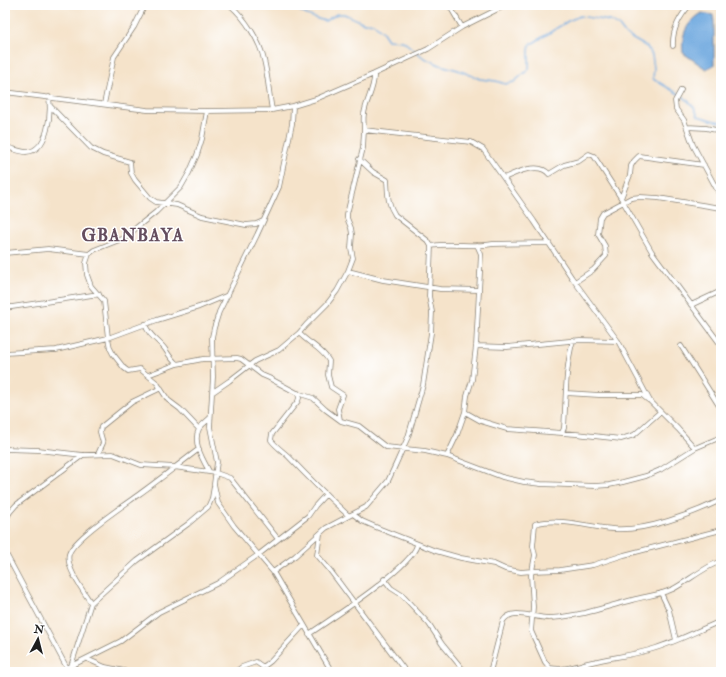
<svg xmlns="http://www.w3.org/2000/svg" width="726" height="677" viewBox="0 0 726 677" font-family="'IM FELL Double Pica',serif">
  <rect width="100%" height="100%" fill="#fff"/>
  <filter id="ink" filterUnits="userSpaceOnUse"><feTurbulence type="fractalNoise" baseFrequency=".025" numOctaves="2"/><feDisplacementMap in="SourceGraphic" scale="8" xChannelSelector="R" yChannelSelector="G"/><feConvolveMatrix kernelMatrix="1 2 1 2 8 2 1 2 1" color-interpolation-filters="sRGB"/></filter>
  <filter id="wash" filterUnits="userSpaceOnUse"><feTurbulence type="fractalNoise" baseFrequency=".012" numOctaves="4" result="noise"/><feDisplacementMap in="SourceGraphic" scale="16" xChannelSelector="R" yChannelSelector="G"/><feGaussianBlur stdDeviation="0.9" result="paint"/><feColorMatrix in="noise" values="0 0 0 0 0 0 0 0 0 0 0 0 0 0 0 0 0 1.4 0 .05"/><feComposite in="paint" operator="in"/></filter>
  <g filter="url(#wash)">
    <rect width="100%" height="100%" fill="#f5e3ca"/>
    <path fill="#6fa9df" stroke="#46627e" d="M702,13L713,15L714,21V65L706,69L683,53C681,34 686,23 702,13Z"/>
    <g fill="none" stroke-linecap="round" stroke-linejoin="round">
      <path stroke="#6fa9df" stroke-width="1.5" d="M292,5C301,14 313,18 325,21L337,14H344L364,23H373L382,31L388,40L403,41L424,58L440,65L458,70L480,79L496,81L505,84L514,82L529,69V51L530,45L568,21L580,16L610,21L620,27L626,35L647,47L652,55L654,68L653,79L684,97L694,107L698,116L711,120L721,122"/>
    </g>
  </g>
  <g filter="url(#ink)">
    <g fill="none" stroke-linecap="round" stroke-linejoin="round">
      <defs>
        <path id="street" d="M230,5C245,18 260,41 264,60C268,76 269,94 272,110
          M449,5L462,27
          M673,46C672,31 680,16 690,5
          M374,74C375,88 366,100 364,114C363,119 364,125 364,130L471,142L483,149L534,221L572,278L618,341L650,401L678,429L695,448
          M681,90L675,101L676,109L684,120L693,145L721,197
          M5,92L147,110L207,111L272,110L293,106L316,99L374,74L428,49L462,27L506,5
          M104,104L114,57L134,27L145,5
          M50,106L91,148L103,154L130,162L131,173L135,180L150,198L156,202L177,205L202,216L246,225L256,224L263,221
          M293,106L292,124L279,187L257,235L219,312L214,328L212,337L213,377L210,427L217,462L214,484L218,503L234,526L273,572L332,672
          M687,127L706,128L721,131
          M5,147C12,148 20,152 26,152C49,151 51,113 49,97
          M504,178C515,173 539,161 549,174L564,165L579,161L589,154L594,156L621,198L652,252L721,345
          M621,198L630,175L631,166L634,161L639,156L704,165
          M431,246C452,242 473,248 493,244L549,243
          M5,253L48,249L89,254
          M348,271L353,258L351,248L352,234L351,228L347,218V214L363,148L364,130
          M575,282L593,270L606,256L605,246L598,234L600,218L603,213L631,198L640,197L658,198L721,208
          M691,305L721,291
          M5,308L99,294
          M145,324C148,335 158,340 165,349C169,355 171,359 177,364
          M299,333C309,344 322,348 329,361L328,375L331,387L343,395L338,409L340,420
          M476,346L507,347L580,340L618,341
          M681,346L721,409
          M5,353L56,350L108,338L157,320L199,307L228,295
          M148,375L177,364L203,359L237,358L241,359L262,375L269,378L297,393L313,398L326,410L341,421L359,426L386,447L425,451L447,456L502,477L524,482L541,484L595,486L609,485L623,482L646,476L660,470L695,448L721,437
          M213,392L229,381L255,361L279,350L299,333L306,325L327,304L337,291L348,271L383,280L440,289L479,290
          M298,393L299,398L298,401L272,434L271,440C276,447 283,451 289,457C308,477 328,497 349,516
          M566,393L599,395H642L648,400
          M465,412L481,421L507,429L576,434L621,439L634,435L660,412
          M199,429L180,409L168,400L157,383L140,369L128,371L124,368L113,354L110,348L108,338L104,301L91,286L87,275L86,263L89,254L94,250L127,237L137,227L156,212L181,187L189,173L197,155L202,139L207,111
          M562,433L564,428C566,399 565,369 573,340
          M5,449L38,450L83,455L113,454L141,465L174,467L216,473L230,478L278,539
          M98,454L103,443L100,432L101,427L132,402L161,388
          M447,456L457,435L465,412L467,396L472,380L476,346L481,254L477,245
          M209,471C203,460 192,442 199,429C201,425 206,422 210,418
          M353,514L362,521L378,528L436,551L461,558L494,564L505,569L521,572L532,571L535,555L533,546L535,524L538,523C561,518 590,527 613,529C645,532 692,514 721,500
          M5,520L10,512L16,505L83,455
          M721,530L624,555L593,565L560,570L532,571L531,575L533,607L531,631L545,662L550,668C565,671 578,665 592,662C614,657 635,655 656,648C678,641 699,630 721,621
          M320,534L317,555L329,569L406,672
          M5,552L67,668
          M273,572L295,556L326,528L366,507L388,481L395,466L408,437L423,385L431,333L432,312L429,296L431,246L428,241L395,215C387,203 388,193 387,180L373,172L359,159
          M384,579L391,588L402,595L429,624L442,644L465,672
          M661,593L669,610L676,640
          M91,603C84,592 65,567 69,554C74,538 123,506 138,495C159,480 179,464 199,449
          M309,634C331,619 411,568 417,545
          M87,659L105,667L129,672
          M71,666L91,603L137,561L188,524L208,507L212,498L214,486
          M63,672L67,668L121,641L159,612L218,583L258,555L308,516L315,506L326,494
          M235,672L242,667L256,662L263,667L271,661L304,625
          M324,672L329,668
          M490,672L503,621C512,607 534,618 548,618C560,618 573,615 585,613C601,609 616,604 632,600C646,596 660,595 673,589C688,581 706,566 721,561"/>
      </defs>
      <use href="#street" stroke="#888073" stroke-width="5.5"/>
      <use href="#street" stroke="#fff" stroke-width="4"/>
    </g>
  </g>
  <g text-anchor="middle" stroke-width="3" stroke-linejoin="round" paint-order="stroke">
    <g font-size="17" font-weight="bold" letter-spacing="1" fill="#644d5e" stroke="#fff">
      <text x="133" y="241">GBANBAYA</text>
    </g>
  </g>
  <rect width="726" height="677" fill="none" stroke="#fff" stroke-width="20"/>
  <g transform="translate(38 639) rotate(7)" stroke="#ffffff" stroke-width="3" paint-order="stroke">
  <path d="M0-3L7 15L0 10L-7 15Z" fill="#1c1c1c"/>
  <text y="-6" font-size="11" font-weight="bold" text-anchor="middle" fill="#1c1c1c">N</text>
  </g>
</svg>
